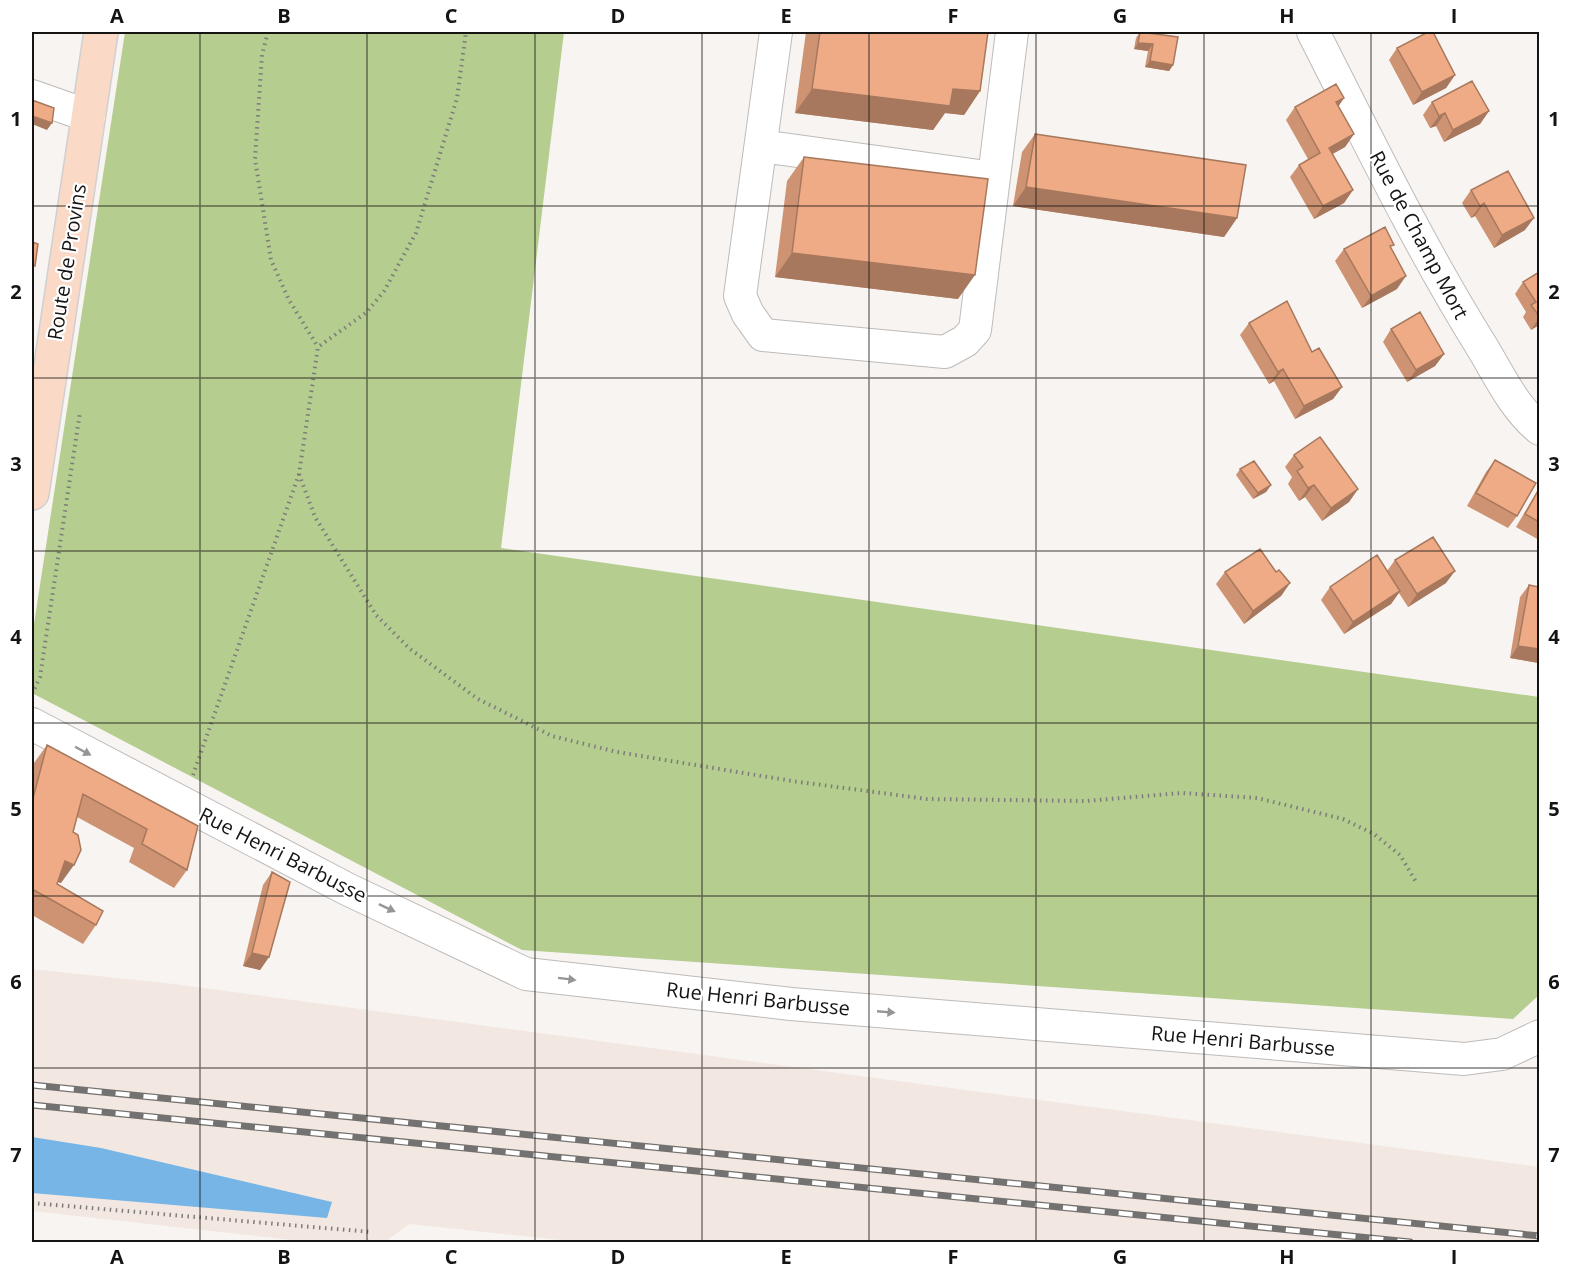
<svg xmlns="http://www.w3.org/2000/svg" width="1571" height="1274" viewBox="0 0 1571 1274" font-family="'Open Sans',sans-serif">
  <rect width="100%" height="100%" fill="#f7f4f2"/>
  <path fill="#f2e8e1" d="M32,969L174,984L1540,1167L1539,1242H578L409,1224L385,1242H309L32,1211Z"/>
  <path fill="#b5cd8f" d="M125,32H564L501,548L1539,697V995L1513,1019L522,950L32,693V637Z"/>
  <path fill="#76b5e6" d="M32,1137L101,1148L332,1202L327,1218L32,1193Z"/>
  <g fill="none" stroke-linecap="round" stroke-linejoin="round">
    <defs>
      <path id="minor" d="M776,32L740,296L748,314L763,335L945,352L965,341L975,330L1012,32
        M1313,32C1367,138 1419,246 1482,347C1499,375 1514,408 1540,429
        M32,96L89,116
        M761,146L994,178
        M32,724L347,889L526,974L791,1004L1464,1059L1502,1054L1540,1036"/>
      <path id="major" d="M32,493L101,32"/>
    </defs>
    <use href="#minor" stroke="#bebbb9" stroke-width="34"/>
    <use href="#major" stroke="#d0d0d0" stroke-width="36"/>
    <path stroke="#7e7c7a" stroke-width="4" stroke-dasharray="1.5 4.5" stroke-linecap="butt" d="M268,32L262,55L255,159L271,260L289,300L318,347
      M299,474L315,517L376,615L410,649L478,699L552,736L617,752L792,781L927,799L1086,801L1182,793L1257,798L1343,819L1374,834L1400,855L1416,882
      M32,694L40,677L80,412
      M193,775L299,474L318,347L367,312L384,291L416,233L457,98L466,32
      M32,1203L371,1232"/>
    <use href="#minor" stroke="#fff" stroke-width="32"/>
    <use href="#major" stroke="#fadac7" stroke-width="33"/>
    <defs>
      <path id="rail" d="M32,1085L1540,1236
        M32,1105L1410,1242"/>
    </defs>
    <use href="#rail" stroke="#747271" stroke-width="7"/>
    <use href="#rail" stroke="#fff" stroke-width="4.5" stroke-dasharray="14" stroke-linecap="butt"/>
  </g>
  <path fill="#ce9372" d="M806,32H988L980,91L964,115L945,113L933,130L795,113Z
    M1140,32L1173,65L1169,71L1145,67L1148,51L1134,49L1136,38Z
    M1397,48L1455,75L1446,88L1413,105L1389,60Z
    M1344,98L1338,107L1354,134L1345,147L1332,154L1353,190L1344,203L1314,219L1290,177L1299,165L1308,159L1286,120L1295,107Z
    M1432,102L1489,111L1480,124L1444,142L1436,126L1430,128L1423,115Z
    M1035,134L1237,218L1224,237L1013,206L1022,152Z
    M804,157L958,299L775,277L787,181Z
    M1471,190L1525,230L1494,248L1475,216L1471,218L1462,203Z
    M1344,249H1391L1397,289L1362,308L1335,261Z
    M1539,272V325L1531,330L1523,317L1526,312L1515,294L1523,282Z
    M1249,323L1312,352L1342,387L1333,399L1295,419L1274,381L1269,384L1240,335Z
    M1391,329L1444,354L1435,366L1407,382L1383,342Z
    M1294,455L1358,489L1349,502L1322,521L1305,497L1299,501L1288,484L1292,477L1285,467Z
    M1495,460L1517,516L1508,528L1467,506L1486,472Z
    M1240,469L1271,485L1266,492L1253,499L1236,475Z
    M1539,488V540L1516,527Z
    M1395,560L1446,583L1408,607L1399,593L1391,604L1344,634L1321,600L1330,587L1387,571Z
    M1225,572H1276L1290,583L1281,596L1244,624L1216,584Z
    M1529,585L1539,587V663L1510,658L1520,597Z
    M47,745L198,826L187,870L174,888L129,862L134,848L77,817L61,883L58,882L57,884L96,925L83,944L32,915V774L34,763Z
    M272,872L269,957L260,970L243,966L263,885Z"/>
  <path fill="#a7785d" d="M1138,43L1153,44L1148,51L1134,49Z
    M1150,61L1173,65L1169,71L1145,67Z
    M1455,75L1446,88L1413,105L1422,92Z
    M812,89H953L980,91L964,115L945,113L933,130L795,113Z
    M1344,98L1335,111L1336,102Z
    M1489,111L1480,124L1444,142L1453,130Z
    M1445,113L1436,126L1430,128L1439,116Z
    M32,116L52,123L47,130L32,124Z
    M1354,134L1345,147L1320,161L1329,148Z
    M1026,187L1237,218L1224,237L1013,206Z
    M1353,190L1344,203L1314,219L1323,206Z
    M1484,203L1475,216L1471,218L1480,206Z
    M1534,218L1525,230L1494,248L1502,235Z
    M792,253L975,275L958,299L775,277Z
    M1406,276L1397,289L1362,308L1371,296Z
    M1539,318V325L1531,330Z
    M1444,354L1435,366L1407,382L1416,370Z
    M1283,369L1274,381L1269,384L1278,372Z
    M1342,387L1333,399L1295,419L1304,406Z
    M1271,485L1266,492L1253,499L1258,493Z
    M1314,485L1305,497L1299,501L1308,488Z
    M1358,489L1349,502L1322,521L1331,508Z
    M1455,571L1446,583L1408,607L1417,594Z
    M1290,583L1281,596L1244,624L1253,611Z
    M1400,591L1391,604L1344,634L1353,622Z
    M1518,646L1539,649V663L1510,658Z
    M65,861L74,865L61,883L52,880Z
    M252,953L269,957L260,970L243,966Z"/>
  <path fill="#efab85" stroke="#a7785d" stroke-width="1.5" d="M820,32H988L980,91L953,89L950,106L812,89Z
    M1140,32L1178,37L1173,65L1150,61L1153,44L1138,43Z
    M1428,32H1433L1455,75L1422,92L1397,48Z
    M1472,81L1489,111L1453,130L1445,113L1439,116L1432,102Z
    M1336,84L1344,98L1336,102L1354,134L1329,148L1353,190L1323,206L1299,165L1320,153L1295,107Z
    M32,100L54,108L52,123L32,116Z
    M1035,134L1246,165L1237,218L1026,187Z
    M804,157L988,179L975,275L792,253Z
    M1508,171L1534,218L1502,235L1484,203L1480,206L1471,190Z
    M1385,227L1394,245L1390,246L1406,276L1371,296L1344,249Z
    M32,242L38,244L35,266L32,265Z
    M1539,272V316L1531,305L1536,302L1523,282Z
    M1287,301L1312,352L1319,348L1342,387L1304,406L1283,369L1278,372L1249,323Z
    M1420,312L1444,354L1416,370L1391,329Z
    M1320,437L1358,489L1331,508L1314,485L1308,488L1297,471L1303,467L1294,455Z
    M1495,460L1536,483L1517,516L1476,493Z
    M1254,461L1271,485L1258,493L1240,469Z
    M1539,489V522L1525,514Z
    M1433,537L1455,571L1417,594L1395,560Z
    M1260,549L1276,572L1279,570L1290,583L1253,611L1225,572Z
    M1377,555L1400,591L1353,622L1330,587Z
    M1529,585L1539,587V649L1518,646Z
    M47,745L198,826L187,870L142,844L147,829L83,794L73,832L78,835L81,850L74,865L65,861L57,884L103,911L96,925L32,889V802Z
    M272,872L290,882L269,957L252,953Z"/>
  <defs><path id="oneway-solid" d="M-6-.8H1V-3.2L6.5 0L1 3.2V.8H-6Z" transform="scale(1.5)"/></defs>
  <g fill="#969595">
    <use href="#oneway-solid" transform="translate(83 751) rotate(28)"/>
    <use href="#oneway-solid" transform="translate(387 908) rotate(25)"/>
    <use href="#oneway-solid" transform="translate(567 979) rotate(7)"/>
    <use href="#oneway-solid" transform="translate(886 1012) rotate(5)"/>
  </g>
  <path fill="none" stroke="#151413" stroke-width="1.5" stroke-opacity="0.55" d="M200,32V1242M367,32V1242M535,32V1242M702,32V1242M869,32V1242M1036,32V1242M1204,32V1242M1371,32V1242M32,206H1540M32,378H1540M32,551H1540M32,723H1540M32,896H1540M32,1068H1540"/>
  <g text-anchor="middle" stroke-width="4.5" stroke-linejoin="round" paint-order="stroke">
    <g font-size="20" fill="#151413" stroke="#fff">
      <text transform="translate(1419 235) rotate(62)" y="7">Rue de Champ Mort</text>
      <text transform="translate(67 262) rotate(-81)" y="7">Route de Provins</text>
      <text transform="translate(283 855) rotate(27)" y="7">Rue Henri Barbusse</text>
      <text transform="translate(758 999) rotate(6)" y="7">Rue Henri Barbusse</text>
      <text transform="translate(1243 1041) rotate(5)" y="7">Rue Henri Barbusse</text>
    </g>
  </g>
  <rect width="1571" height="1274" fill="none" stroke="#ffffff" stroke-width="66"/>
  <rect x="33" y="33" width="1505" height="1208" fill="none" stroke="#151413" stroke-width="2"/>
  <g font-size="20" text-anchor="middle" font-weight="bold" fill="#151413">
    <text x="117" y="23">A</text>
    <text x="284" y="23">B</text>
    <text x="451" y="23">C</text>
    <text x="618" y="23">D</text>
    <text x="786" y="23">E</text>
    <text x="953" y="23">F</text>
    <text x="1120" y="23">G</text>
    <text x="1287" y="23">H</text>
    <text x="1454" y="23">I</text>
    <text x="16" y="126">1</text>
    <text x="1554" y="126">1</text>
    <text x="16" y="299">2</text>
    <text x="1554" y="299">2</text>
    <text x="16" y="471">3</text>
    <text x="1554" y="471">3</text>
    <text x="16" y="644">4</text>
    <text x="1554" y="644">4</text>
    <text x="16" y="816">5</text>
    <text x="1554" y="816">5</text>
    <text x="16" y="989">6</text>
    <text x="1554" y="989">6</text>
    <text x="16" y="1162">7</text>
    <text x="1554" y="1162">7</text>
    <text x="117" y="1264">A</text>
    <text x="284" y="1264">B</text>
    <text x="451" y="1264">C</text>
    <text x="618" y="1264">D</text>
    <text x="786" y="1264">E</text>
    <text x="953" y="1264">F</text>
    <text x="1120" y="1264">G</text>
    <text x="1287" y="1264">H</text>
    <text x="1454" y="1264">I</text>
  </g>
</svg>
